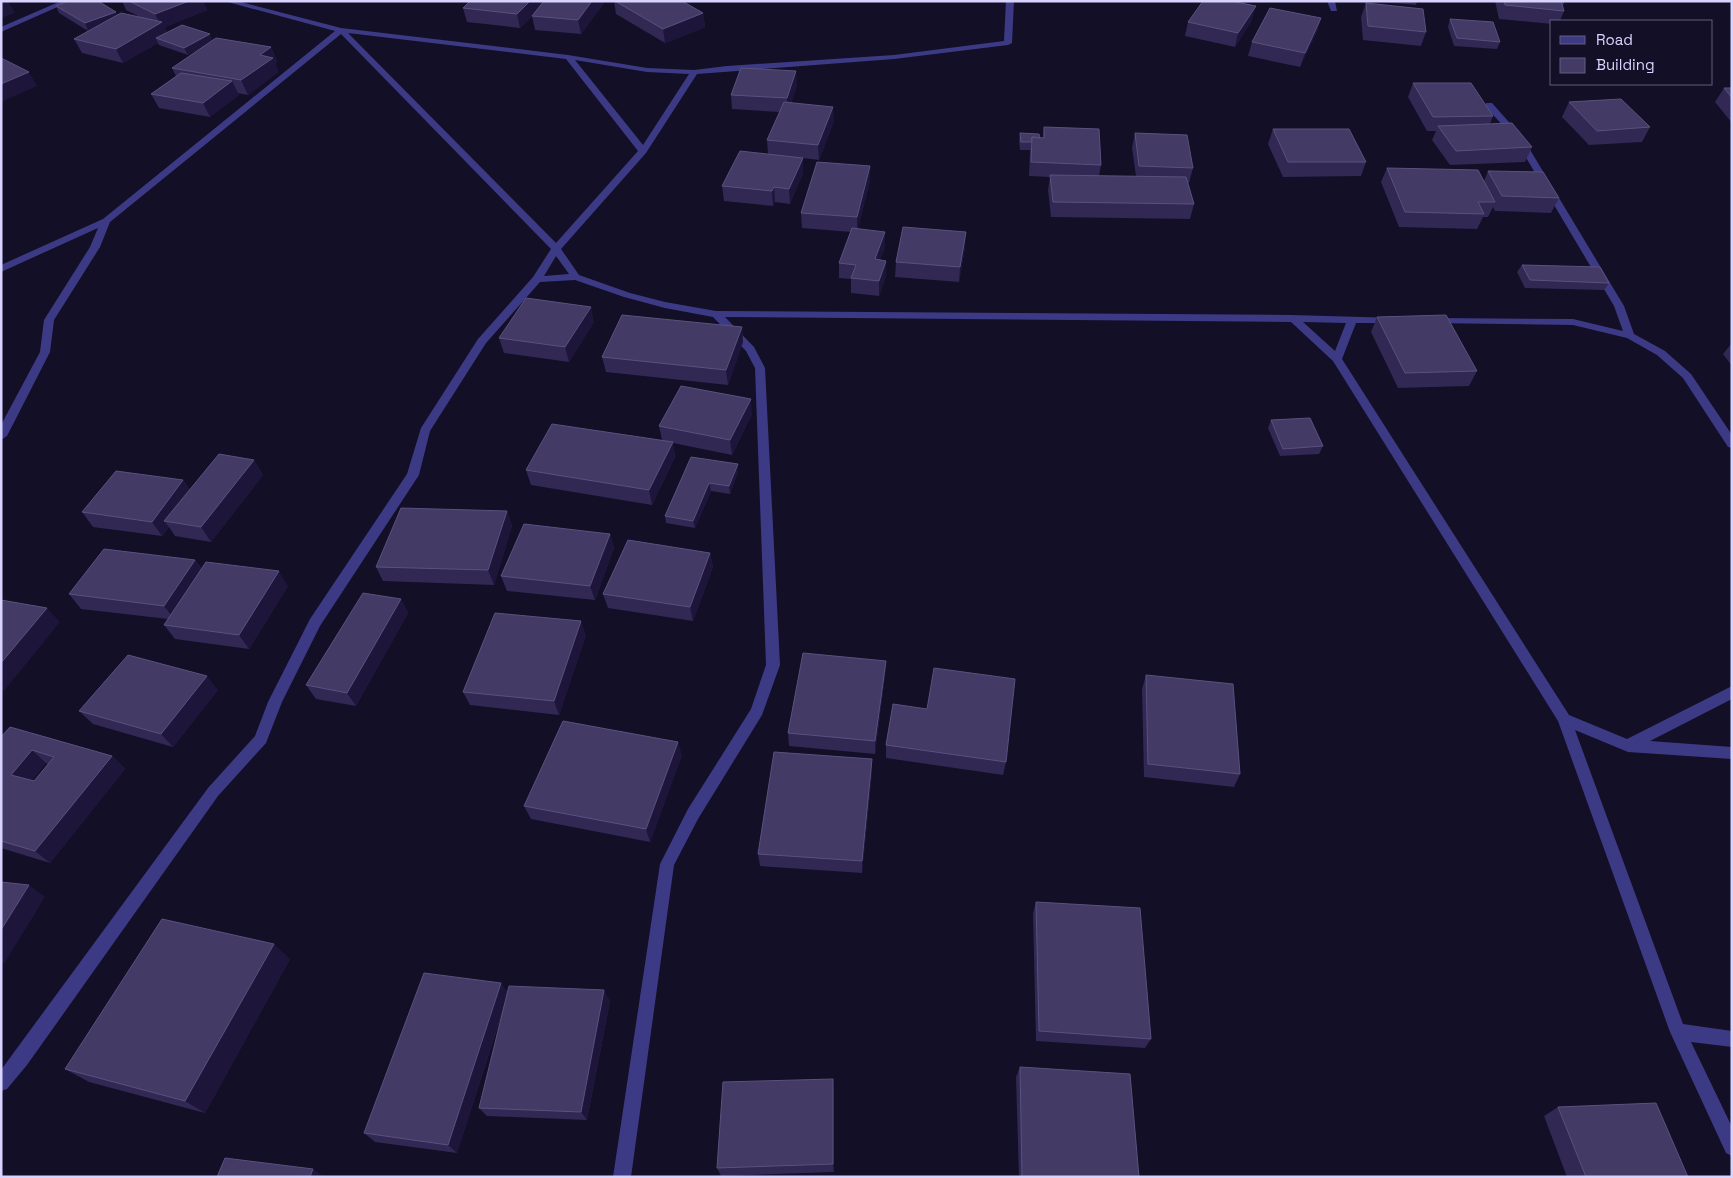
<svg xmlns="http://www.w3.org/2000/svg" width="1733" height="1178" viewBox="0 0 1733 1178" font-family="'Space Grotesk',sans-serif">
  <rect width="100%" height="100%" fill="#130f26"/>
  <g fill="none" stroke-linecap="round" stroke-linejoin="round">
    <path fill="#3d3a85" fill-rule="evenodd" d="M61,1H71L1,32V27Z
      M224,1H237L341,28L568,55L647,68L694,70L727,66L894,55L1004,41L1006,1H1014L1012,43L1008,45L894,59L697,74L646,153L561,249L579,275L630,293L665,302L716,311L1292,315L1397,318V322L1393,323H1356L1342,359L1569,715L1627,739L1732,686V699L1650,741L1732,747V759L1628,752L1575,730L1683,1024L1732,1031V1047L1691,1042L1732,1127V1156L1726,1153L1670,1032L1558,721L1333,361L1291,322L725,317L754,347L765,368L780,665L762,715L698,819L674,865L631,1177H613L660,864L688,809L751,709L766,665L755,368L746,351L713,317L665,308L624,297L575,280L540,282L486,343L430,431L419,475L320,626L282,702L266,743L218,796L27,1065L7,1089L1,1091V1070L208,788L255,736L268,702L310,619L407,474L421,428L478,339L533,277L551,249L341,34L110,222L100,247L54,320L50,352L7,436L1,440V425L40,352L44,320L90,247L98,228L1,272V265L103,219L335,31ZM348,33L566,59L638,151L556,243ZM575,60L647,72L689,74L643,145ZM556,256L569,274L544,276ZM1303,322L1346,323L1335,351Z
      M1327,1H1335L1337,11H1331Z
      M1486,103H1492L1523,138L1624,306L1634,334L1665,351L1691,374L1732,435V448L1728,447L1683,378L1657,355L1627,338L1573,325L1429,323L1428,321L1433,318L1573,319L1623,331L1614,306L1515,139L1486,107Z"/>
  </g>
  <path fill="#312854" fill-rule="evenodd" d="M122,1H203L207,10L165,27L167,32L213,40L271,47L277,61L275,63L278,72L248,95L237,93L239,95L210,117L159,108L151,94L176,76L172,68L201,48L188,55L159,45L158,43L123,63L82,53L74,39L88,31L59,13L56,6L140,17L126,10Z
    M614,1H682L703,13L705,27L665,43L616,14Z
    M1370,1H1417L1416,5Z
    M1495,1H1565L1563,6L1564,11L1560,21H1552V24L1499,19Z
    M604,3L581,34L535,30L532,16L520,28L467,22L463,8L541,4Z
    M1366,3L1426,32L1421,46L1363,40L1361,17Z
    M1321,18L1317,31L1300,67L1248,56L1252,42Z
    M1450,19L1500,42L1497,49L1454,46L1448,27Z
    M1252,20L1235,47L1185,36L1188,22Z
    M1413,83L1493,116L1490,124L1532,147L1525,162L1450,165L1432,140L1436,131H1427L1408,97Z
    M797,85L791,103L834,121L819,160L803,158V173L790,204L775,202L773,206L724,201L722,186L768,154L767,140L780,112L732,109L731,95Z
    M1724,88H1732V123L1715,102Z
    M1569,102L1650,127L1642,142L1589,145L1562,117Z
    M1044,127L1101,165L1099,176H1136L1132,148L1135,133L1193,168L1189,183H1188L1194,204L1190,219L1051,217L1048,190L1050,177L1029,176L1030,150H1020L1019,141L1020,133L1043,138Z
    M1273,129L1366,162L1361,176L1283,177L1268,144Z
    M1387,168L1484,181L1488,171L1559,198L1551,213L1495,211L1493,207L1488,217H1483L1477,229L1399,227L1381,182Z
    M870,181L858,228L885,247L880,260L886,261V276L879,296L851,293V279L839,278V263L851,232L802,228L801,213Z
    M965,247L959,282L895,277L896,262Z
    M1522,265L1609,283L1604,290L1525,288L1517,272Z
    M1377,317L1477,371L1469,386L1398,388L1371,332Z
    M594,322L569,362L504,353L499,338Z
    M742,327L743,342L728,385L606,372L602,357Z
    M1732,343V366L1723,354Z
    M752,414L732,455L673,443L675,457L652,505L531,485L526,470L662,440L659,426Z
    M1271,420L1323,446L1319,454L1280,456L1268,428Z
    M691,457L738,464V472L730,494L711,491L695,528L666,523L665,516Z
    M254,460L263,475L211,542L175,536L169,527L162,536L93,527L82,512L183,480L190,490Z
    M507,511L512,526L494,585L383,581L376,567Z
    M610,534L614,548L595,600L507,591L501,576Z
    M710,553L713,567L693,621L608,608L603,594Z
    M195,560L202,569L288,586L249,649L175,639L164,625L168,619L81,609L69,594Z
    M401,599L408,613L356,706L316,699L306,685Z
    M586,635L559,715L470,705L463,692Z
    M886,661L885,675L875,754L789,746L788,733Z
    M1146,675L1240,774L1234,787L1144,777L1142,689Z
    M218,690L173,747L93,724L79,711Z
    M927,709L1006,762L1003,775L886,758V745Z
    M1,737L112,756L125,769L50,863L1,848ZM46,763L48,764L34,781L32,780Z
    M682,755L650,842L531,819L524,806Z
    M872,759V772L862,873L760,866L758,854Z
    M1036,902L1151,1039L1145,1048L1036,1041L1033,913Z
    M290,959L205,1113L89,1082L65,1069Z
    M501,983L507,992L610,1001L587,1120L487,1116L479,1108L504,1007L457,1153L375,1142L364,1133Z
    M1020,1067L1139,1177H1019L1016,1077Z
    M834,1088V1172L721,1176L717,1168Z
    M1558,1107L1688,1177H1567L1544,1116Z"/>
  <path fill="#1d163a" d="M3,1H8L15,13L1,18V2Z
    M189,1H203L207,10L165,27L169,36L156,38L158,43L123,63L116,49L160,24L155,14Z
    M530,1H541L542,6L520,28L517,14Z
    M592,1H603L604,3L581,34L578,20Z
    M1256,6L1252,20L1235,47L1238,33Z
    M116,12L120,19L88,31L85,23Z
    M703,13L705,27L665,43L663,29Z
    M1321,18L1317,31L1300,67L1305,53Z
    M210,34L213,41L188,55L184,48Z
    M271,47L277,61L275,63L278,72L248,95L241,80L260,55Z
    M796,71L797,85L788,112L787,98Z
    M29,72L37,86L1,102V84Z
    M232,81L239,95L210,117L203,103Z
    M833,107L834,121L819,160L818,145Z
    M803,158V173L790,204L789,189Z
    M870,166V181L857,232V217Z
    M774,187L775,202L773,206L772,191Z
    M885,232V247L875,274V259Z
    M966,232L965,247L959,282L960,267Z
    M886,261V276L879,296V281Z
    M591,307L594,322L569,362L565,347Z
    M742,327L743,342L728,385L726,370Z
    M751,399L752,414L732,455L730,440Z
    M673,442L675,457L652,505L649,490Z
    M254,460L263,475L211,542L201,527Z
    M738,464V472L730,494L729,486Z
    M183,480L193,495L164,521L169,527L162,536L152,522Z
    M709,483L711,491L695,528L693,521Z
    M507,511L512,526L494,585L488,570Z
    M610,534L614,548L595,600L590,586Z
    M710,553L713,567L693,621L690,607Z
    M195,560L206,575L175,620L164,606Z
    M279,571L288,586L249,649L239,635Z
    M401,599L408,613L356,706L347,693Z
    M47,608L60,622L4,691L1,689V663Z
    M581,621L586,635L559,715L554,701Z
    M886,661L885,675L875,754V741Z
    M207,676L218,690L173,747L161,734Z
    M678,742L682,755L650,842L646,829Z
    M32,750L46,763L26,788L11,775Z
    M112,756L125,769L50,863L35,851Z
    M872,759V772L862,873V861Z
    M29,885L45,897L4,964L1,962V930Z
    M274,944L290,959L205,1113L185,1101Z
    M501,983L508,993L457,1153L448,1145Z
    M604,990L610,1001L587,1120L581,1112Z
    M833,1079L834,1088V1172L833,1164Z
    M313,1169L324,1177H310Z"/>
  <path fill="#433a66" stroke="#5a527e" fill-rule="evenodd" d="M68,1H98L116,12L85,23L56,6Z
    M129,1H189L155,14Z
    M470,1H530L517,14L463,8Z
    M544,1H592L578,20L532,16Z
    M615,1H682L703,13L663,29Z
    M1203,1H1231L1256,6L1238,33L1188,22Z
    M1504,1H1561L1564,11L1505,5Z
    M1366,3L1423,9L1426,32L1368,26Z
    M1270,8L1321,18L1305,53L1252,42Z
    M121,13L162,22L116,49L74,39Z
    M1450,19L1493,22L1500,42L1457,38Z
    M182,25L210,34L184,48L156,38Z
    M216,38L271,47L260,55L273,58L241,80L172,68Z
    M1,58L29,72L1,84Z
    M741,68L796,71L787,98L731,95Z
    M181,73L232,81L203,103L151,94Z
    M1413,83H1471L1493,116L1433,117Z
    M1724,88H1732V98Z
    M1621,99L1650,127L1597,131L1569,102Z
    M784,102L833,107L818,145L767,140Z
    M1512,123L1532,147L1456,151L1438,126Z
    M1044,127L1099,129L1101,165L1031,162L1032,137L1044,138Z
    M1273,129H1349L1366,162H1288Z
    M1020,133L1039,134L1040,138L1032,137L1031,142H1021Z
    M1135,133L1187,135L1193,168L1139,166Z
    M740,151L803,158L789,189L774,187L772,191L722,186Z
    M817,162L870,166L857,217L801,213Z
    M1387,168L1478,170L1495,202H1478L1484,214L1405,212Z
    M1488,171L1543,172L1559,198L1502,196Z
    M1050,175L1186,177L1194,204L1053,202Z
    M903,227L966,232L960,267L896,262Z
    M852,228L885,232L875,259L886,261L879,281L851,278L856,265L839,263Z
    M1522,265L1600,267L1609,283L1530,280Z
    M526,298L591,307L565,347L499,338Z
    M622,315L742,327L726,370L602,357Z
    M1446,315L1477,371L1405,373L1377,317Z
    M681,386L751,399L730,440L659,426Z
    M1310,418L1323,446L1283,449L1271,420Z
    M552,424L673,442L649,490L526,470Z
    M219,454L254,460L201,527L164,521Z
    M691,457L738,464L729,486L709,483L693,521L665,516Z
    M116,471L183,480L152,522L82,512Z
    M401,508L507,511L488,570L376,567Z
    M524,524L610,534L590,586L501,576Z
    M628,540L710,553L690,607L603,594Z
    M104,549L195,560L164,606L69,594Z
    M206,562L279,571L239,635L164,625Z
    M363,593L401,599L347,693L306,685Z
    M1,600L47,608L1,663Z
    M495,613L581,621L554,701L463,692Z
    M803,653L886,661L875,741L788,733Z
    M128,655L207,676L161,734L79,711Z
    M934,668L1015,679L1006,762L886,745L893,704L927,709Z
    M1146,675L1233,684L1240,774L1148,764Z
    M563,721L678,742L646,829L524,806Z
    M10,727L112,756L35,851L1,841V737ZM32,750L54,757L34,781L11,775Z
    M774,752L872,759L862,861L758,854Z
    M1,882L29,885L1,930Z
    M1036,902L1140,908L1151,1039L1039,1031Z
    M162,919L274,944L185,1101L65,1069Z
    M424,973L501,983L448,1145L364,1133Z
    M509,986L604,990L581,1112L479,1108Z
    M1020,1067L1130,1074L1139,1177H1022Z
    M833,1079V1164L717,1168L723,1082Z
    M1656,1103L1688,1177H1586L1558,1107Z
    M225,1158L313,1169L310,1177H217Z"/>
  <rect width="1733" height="1178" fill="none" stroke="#d9d4ff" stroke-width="5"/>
  <rect x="1550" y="20" width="162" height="65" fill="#130f26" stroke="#625e7d"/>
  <rect x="1560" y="36" width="25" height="8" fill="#3d3a85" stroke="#625e7d"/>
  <text x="1596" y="45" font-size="15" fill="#d9d4ff">Road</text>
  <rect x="1560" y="58" width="25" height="15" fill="#433a66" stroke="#625e7d"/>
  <text x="1596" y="70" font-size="15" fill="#d9d4ff">Building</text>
</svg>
